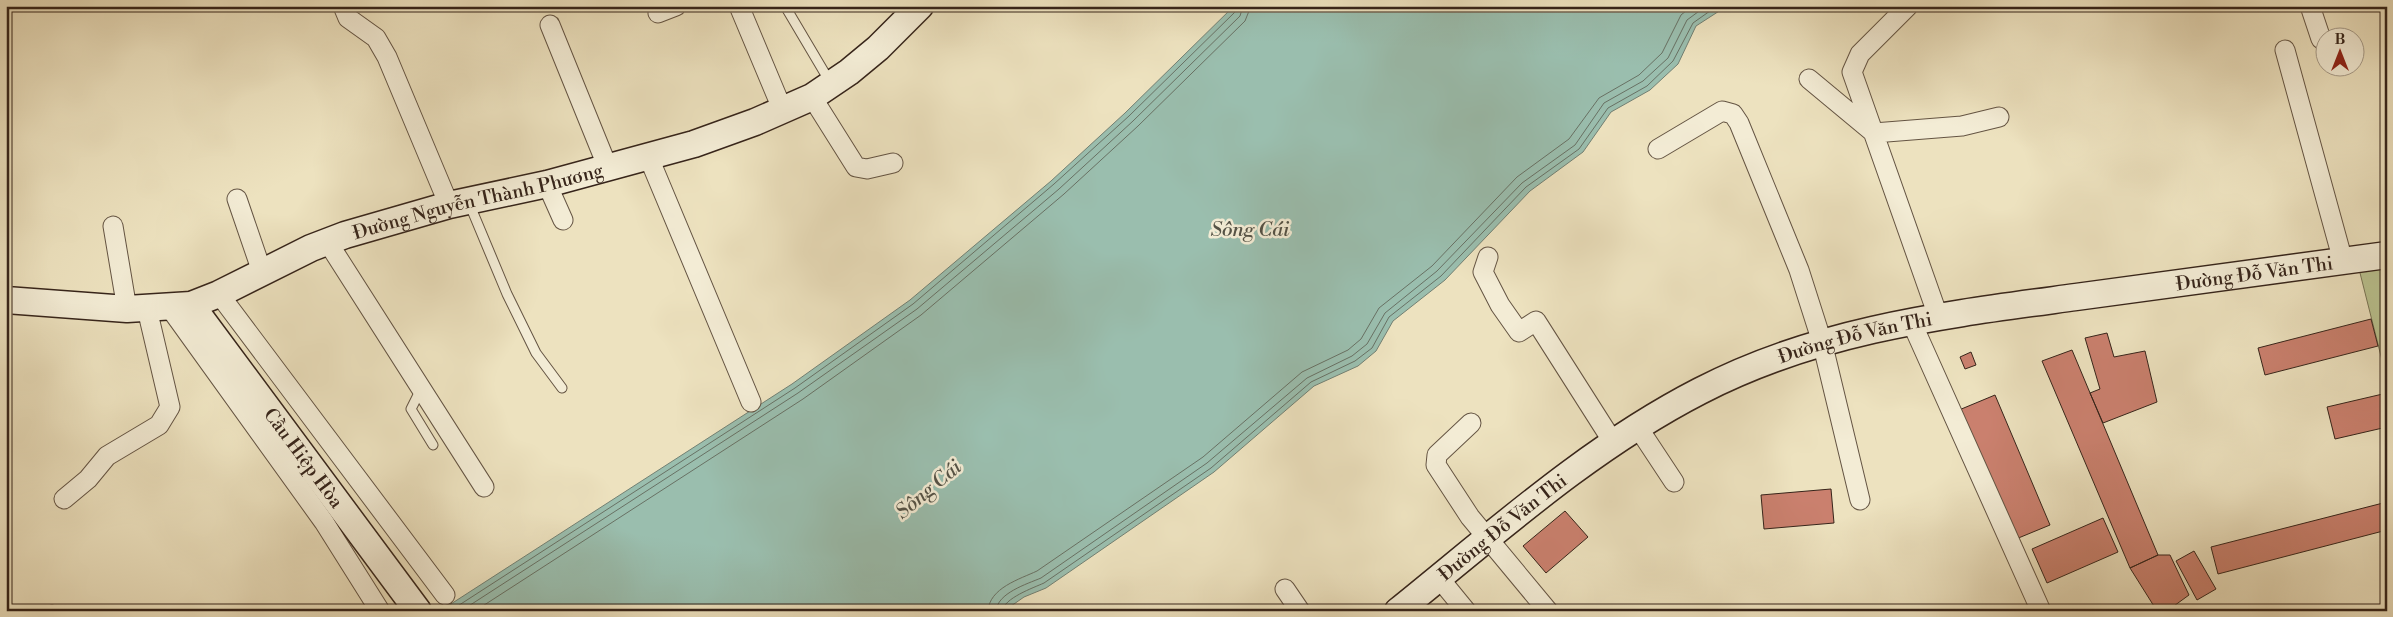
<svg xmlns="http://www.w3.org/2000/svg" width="2393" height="617" viewBox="0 0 2393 617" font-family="'Libre Bodoni',serif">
  <rect width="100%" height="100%" fill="#ede2bf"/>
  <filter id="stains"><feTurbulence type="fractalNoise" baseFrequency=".004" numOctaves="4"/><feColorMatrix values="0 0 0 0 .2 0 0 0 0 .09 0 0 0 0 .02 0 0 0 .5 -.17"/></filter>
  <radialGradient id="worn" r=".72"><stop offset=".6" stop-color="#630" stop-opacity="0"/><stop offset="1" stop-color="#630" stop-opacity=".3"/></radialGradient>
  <path fill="#bac390" stroke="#787455" d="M2387,256V380L2357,261Z"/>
  <path fill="#9abeae" stroke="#728073" d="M1234,6H1727L1696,26L1678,64L1650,90L1611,112L1583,152L1530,191L1445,280L1393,321L1376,351L1358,366L1314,386L1214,472L1046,588L1024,597L1004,611H440L792,384L910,300L1051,181L1125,113Z"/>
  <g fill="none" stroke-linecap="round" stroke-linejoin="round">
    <path stroke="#687164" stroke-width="1" d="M450,611L795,388L913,304L1054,184L1129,116L1235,12L1237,6
      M461,611L798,393L917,309L1059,189L1133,121L1240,16L1243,6
      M475,611L803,399L921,315L1064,194L1138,126L1245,21L1251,6
      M988,611C989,588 1020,579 1037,571L1203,457L1302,372L1348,350L1361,339L1379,308L1432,266L1517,177L1569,139L1599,98L1639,75L1662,53L1681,15L1692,6
      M996,611C997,593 1027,584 1041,578L1207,463L1307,378L1352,356L1367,344L1385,313L1437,271L1522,183L1575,145L1604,103L1643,81L1668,58L1687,20L1706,6
      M1002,611C1004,598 1033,588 1044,583L1211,468L1311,382L1355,361L1372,348L1389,317L1441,276L1526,187L1579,149L1608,108L1647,86L1673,61L1693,23L1717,6"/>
  </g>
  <path fill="#ca806e" stroke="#36241a" d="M2371,319L2378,346L2265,375L2258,348Z
    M2107,333L2114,357L2145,351L2157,402L2103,423L2090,393L2100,389L2085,338Z
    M2072,350L2158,555L2130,568L2042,361Z
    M1971,352L1976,365L1965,369L1960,357Z
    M2387,393V427L2335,439L2327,407Z
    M1995,395L2050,525L2016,539L1959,410Z
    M1831,489L1834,523L1764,529L1761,495Z
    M2387,502V530L2218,574L2211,547Z
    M1565,511L1588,537L1546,573L1523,546Z
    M2103,518L2118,552L2047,583L2032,549Z
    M2194,551L2216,589L2197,600L2176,561Z
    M2158,555H2170L2189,595L2167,611H2157L2130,568Z"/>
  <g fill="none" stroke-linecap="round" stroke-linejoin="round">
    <defs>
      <path id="lane" d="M785,6L830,82
        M469,203L507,294L536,353L562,388
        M421,389L411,409L433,445
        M49,611L52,610"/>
      <path id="street" d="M343,6L348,18L376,38L387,57L449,205
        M739,6L783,111
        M1908,6L1860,54L1852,72L1938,316
        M2310,6L2321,39
        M658,13L676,6
        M550,25L608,168
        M2285,50L2343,261
        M1809,79L1874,133L1962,126L1999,117
        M812,97L856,167L867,169L893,163
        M1658,149L1722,111L1733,114L1739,123L1799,270L1822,342L1860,500
        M649,158L751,402
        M547,184L563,220
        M237,199L262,272
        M113,226L127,309
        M327,241L484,487
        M1488,257L1483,272L1500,305L1519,332L1536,321L1613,442
        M219,294L445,595
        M170,308L324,522L380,611
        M1911,321L2041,611
        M1471,423L1437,455L1436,465L1470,517L1548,611
        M1637,426L1674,482
        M64,499L88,479L107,456L159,425L170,407L147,309
        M1439,578L1466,611
        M1285,589L1300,611"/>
      <g id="secondary">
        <path id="s1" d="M6,300L127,309L191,305L219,294L311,248L345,235L449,205L547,184L694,144L755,122L812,97L849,72L878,48L920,6"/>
        <path id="s2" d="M191,305L418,611"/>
        <path id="s3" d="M1398,611C1495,533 1589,448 1700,391C1820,329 1944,315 2076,297C2179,283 2283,269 2387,255"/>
      </g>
    </defs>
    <use href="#lane" stroke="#645443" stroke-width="11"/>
    <use href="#street" stroke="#645443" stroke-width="21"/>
    <use href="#secondary" stroke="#36241a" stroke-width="29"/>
    <use href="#lane" stroke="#f3ecd5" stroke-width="9"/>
    <use href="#street" stroke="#f3ecd5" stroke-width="19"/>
    <use href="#secondary" stroke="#f3ecd5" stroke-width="26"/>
  </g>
  <g text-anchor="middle" stroke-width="5" stroke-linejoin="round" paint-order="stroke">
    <g font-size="19" fill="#36241a" stroke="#f3ecd5">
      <text dy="7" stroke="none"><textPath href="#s1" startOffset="492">Đường Nguyễn Thành Phương</textPath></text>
      <text dy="7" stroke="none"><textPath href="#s3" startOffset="944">Đường Đỗ Văn Thi</textPath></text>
      <text dy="7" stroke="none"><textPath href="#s3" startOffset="539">Đường Đỗ Văn Thi</textPath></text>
      <text dy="7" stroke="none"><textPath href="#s2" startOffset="190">Cầu Hiệp Hòa</textPath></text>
      <text dy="7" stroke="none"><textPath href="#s3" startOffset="134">Đường Đỗ Văn Thi</textPath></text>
    </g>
    <g font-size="20" font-style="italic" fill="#545246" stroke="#f3ecd5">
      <text x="1250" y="236">Sông Cái</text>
      <text transform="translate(928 489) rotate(-40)" y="7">Sông Cái</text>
    </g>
  </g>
  <rect width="2393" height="617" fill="none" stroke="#ede2bf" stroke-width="25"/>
  <rect x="8" y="8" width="2378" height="602" fill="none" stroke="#36241a" stroke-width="2.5"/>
  <rect x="12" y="12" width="2368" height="592" fill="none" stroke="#36241a"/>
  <g transform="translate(2340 52)"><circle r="24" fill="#f3ecd5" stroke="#a79c8a"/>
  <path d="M0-4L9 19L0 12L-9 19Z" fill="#8f2418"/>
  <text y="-8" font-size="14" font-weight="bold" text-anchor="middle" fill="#36241a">B</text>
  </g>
  <rect width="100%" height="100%" filter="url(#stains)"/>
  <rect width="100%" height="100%" fill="url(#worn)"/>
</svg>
